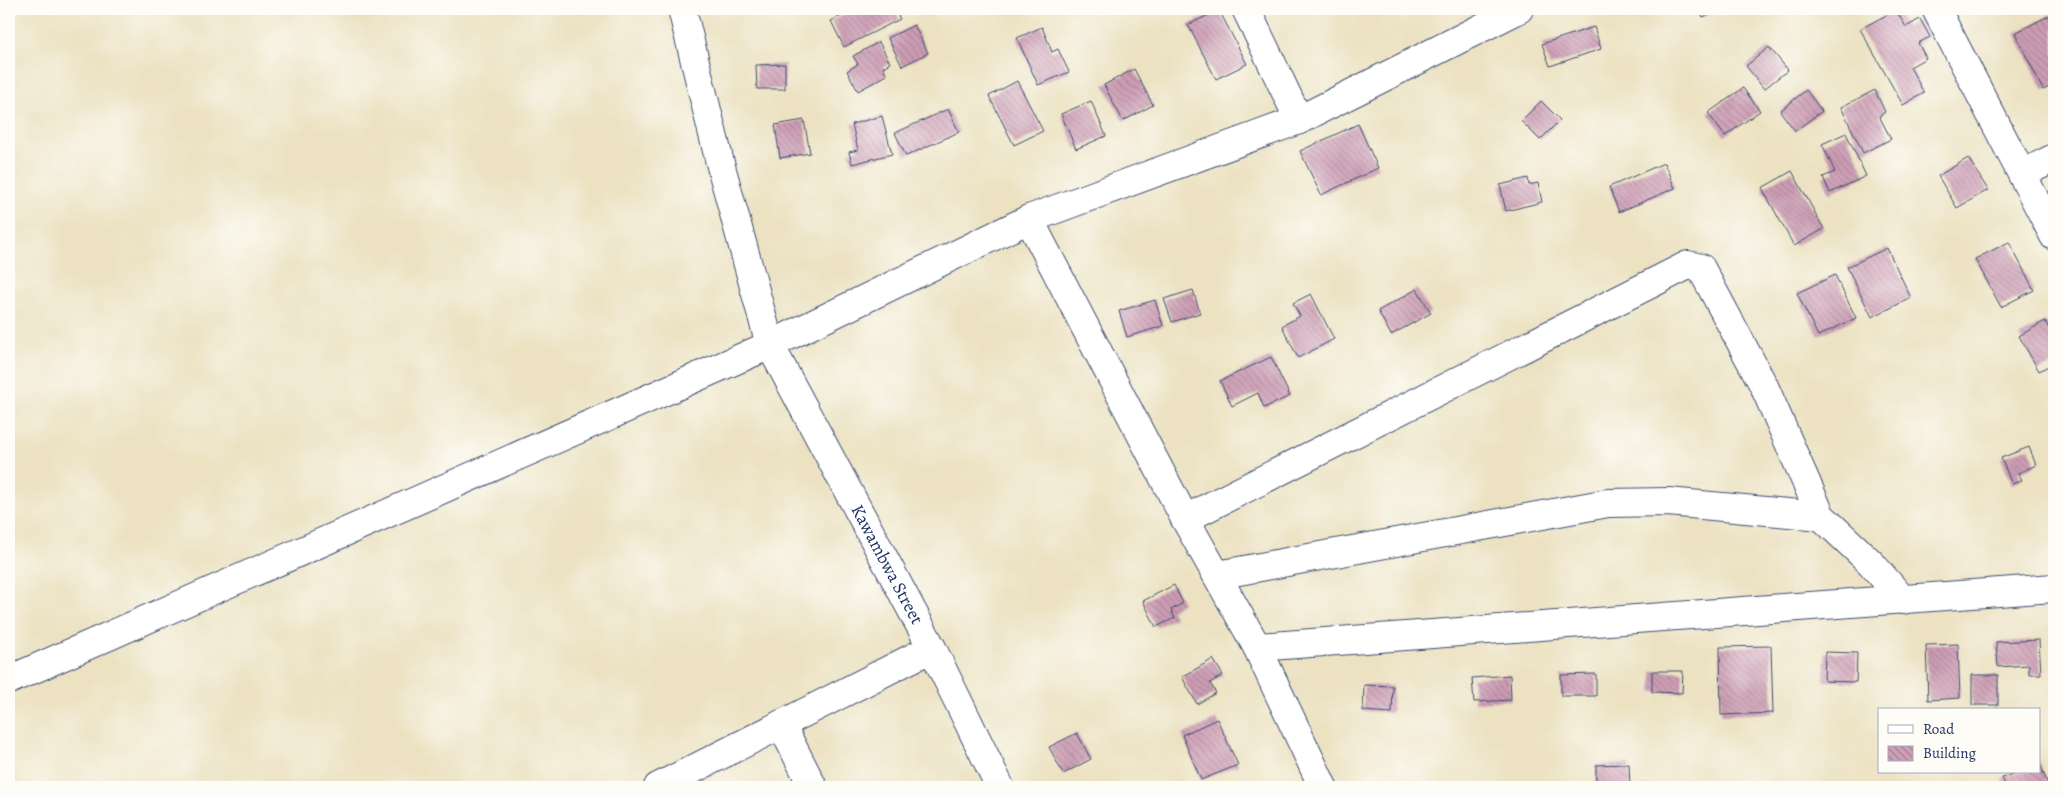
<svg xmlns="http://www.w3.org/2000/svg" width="2063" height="796" viewBox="0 0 2063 796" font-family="Alegreya,serif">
  <defs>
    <pattern id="building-back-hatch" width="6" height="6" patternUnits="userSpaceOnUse" patternTransform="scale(1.25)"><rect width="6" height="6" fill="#cd9db4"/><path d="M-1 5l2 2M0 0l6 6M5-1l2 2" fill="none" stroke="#a68096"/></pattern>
  </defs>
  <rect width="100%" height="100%" fill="#fdfcf7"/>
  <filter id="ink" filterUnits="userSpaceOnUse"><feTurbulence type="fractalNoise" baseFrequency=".02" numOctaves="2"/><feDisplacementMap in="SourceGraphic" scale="10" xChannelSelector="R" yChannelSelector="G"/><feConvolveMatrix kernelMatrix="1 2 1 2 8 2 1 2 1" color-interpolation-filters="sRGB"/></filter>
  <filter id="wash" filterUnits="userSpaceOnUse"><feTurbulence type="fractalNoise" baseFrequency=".0096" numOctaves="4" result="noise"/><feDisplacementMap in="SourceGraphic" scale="20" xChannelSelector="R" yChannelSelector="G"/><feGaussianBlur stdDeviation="1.12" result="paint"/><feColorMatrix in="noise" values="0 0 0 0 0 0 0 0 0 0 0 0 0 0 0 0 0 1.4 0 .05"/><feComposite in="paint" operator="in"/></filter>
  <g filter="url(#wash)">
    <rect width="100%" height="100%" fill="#ece2c2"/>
    <g id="blocks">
      <path fill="url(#building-back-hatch)" d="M855,9H894L900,19L844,47L831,21Z
        M1699,9H1724L1703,17Z
        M1219,10L1247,64L1216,79L1188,25Z
        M1896,10L1906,27L1920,19L1930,37L1918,43L1926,58L1910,67L1924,93L1903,105L1860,29Z
        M2054,13V85L2043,90L2015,33Z
        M914,25L928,53L902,66L888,38Z
        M1042,27L1052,52L1058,49L1069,72L1038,85L1017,38Z
        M1594,27L1601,49L1550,66L1542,44Z
        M879,42L890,63L883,67L887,75L858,91L847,71L858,64L853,56Z
        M1769,47L1788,70L1764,89L1746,66Z
        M785,64V89H757L756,65Z
        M1134,69L1153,105L1123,121L1104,85Z
        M1017,81L1043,131L1014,145L989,96Z
        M1743,88L1760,111L1725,136L1708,113Z
        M1806,90L1822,111L1795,131L1780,111Z
        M1875,90L1885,112L1879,116L1891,139L1863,153L1841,107Z
        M1091,101L1106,136L1076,149L1061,114Z
        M1541,101L1560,120L1540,140L1521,121Z
        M948,109L959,132L906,156L895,133Z
        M882,116L892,154L852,164L849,152L858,150L852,124Z
        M804,120L810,153L780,158L775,125Z
        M1358,124L1378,168L1321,195L1300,151Z
        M1846,133L1866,176L1830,193L1823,177L1835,172L1822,144Z
        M1968,158L1988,190L1957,208L1938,176Z
        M1664,163L1675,188L1619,212L1609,187Z
        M1792,171L1824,229L1794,246L1762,188Z
        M1528,178L1529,185L1538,183L1542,202L1506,211L1500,185Z
        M2009,242L2034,290L2001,307L1975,259Z
        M1887,248L1911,298L1872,317L1847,267Z
        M1835,275L1856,318L1818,336L1797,293Z
        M1417,289L1431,313L1391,335L1378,311Z
        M1193,290L1200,313L1172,322L1164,299Z
        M1311,294L1334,339L1298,358L1282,326L1300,316L1293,303Z
        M1155,300L1163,326L1127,337L1119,311Z
        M2045,321L2054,337V363L2039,371L2019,336Z
        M1271,357L1290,396L1264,408L1258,393L1232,406L1220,381Z
        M2029,447L2036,465L2018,473L2022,480L2012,484L2001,458Z
        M1174,585L1183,603L1171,610L1175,618L1156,627L1143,601Z
        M2039,640L2041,674H2029V665L1998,667L1996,642Z
        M1958,644L1960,698L1928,700L1926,645Z
        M1771,646L1773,713L1721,715L1720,647Z
        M1825,652L1857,653L1856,682L1824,681Z
        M1213,659L1223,675L1210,683L1216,693L1197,704L1182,677Z
        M1652,671H1683L1682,693L1652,692Z
        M1596,674V696H1561V675Z
        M1510,675L1511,700L1474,702L1472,678Z
        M1972,675H1998V705H1972Z
        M1364,685L1393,686L1392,713L1363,711Z
        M1217,719L1238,765L1201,780L1182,735Z
        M1077,733L1091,759L1063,774L1049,747Z
        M2039,761L2049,787H2006L2002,778L2017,772H2039Z
        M1629,764L1630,787H1602V785H1596V765Z
        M1692,782L1693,787H1644V786Z"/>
    </g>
  </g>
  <g filter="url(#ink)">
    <use href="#blocks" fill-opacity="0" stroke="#3a4a6d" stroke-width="1"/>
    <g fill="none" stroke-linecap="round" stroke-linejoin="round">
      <defs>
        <g id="minor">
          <path id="s1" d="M682,9L719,159L770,345L932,648L1000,787"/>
          <path d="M1246,9L1299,120"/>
          <path d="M1936,9L2054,236"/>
          <path d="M2022,174L2054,158"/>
          <path d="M1029,219L1185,519L1257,647L2054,588"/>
          <path d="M1185,519L1688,265L1701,268L1764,386L1821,516L1871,563L1903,600"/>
          <path d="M1217,575L1608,503L1668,502L1821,516"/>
          <path d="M1257,647L1323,787"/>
          <path d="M9,680L770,345L1029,219L1299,120L1519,9"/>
          <path d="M781,724L813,787"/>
          <path d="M658,787L932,648"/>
        </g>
      </defs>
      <use href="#minor" stroke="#3a4a6d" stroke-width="30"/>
      <use href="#minor" stroke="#fff" stroke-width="28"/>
    </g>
  </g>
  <g text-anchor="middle" stroke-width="4.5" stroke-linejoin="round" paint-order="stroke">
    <g font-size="18" fill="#1b2f5e" stroke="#fdfcf7">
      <text dy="6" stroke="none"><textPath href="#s1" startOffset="596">Kawambwa Street</textPath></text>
    </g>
  </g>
  <rect width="2063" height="796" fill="none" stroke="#fdfcf7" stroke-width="30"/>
  <rect x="1878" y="708" width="162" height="65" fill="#fdfcf7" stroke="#a3aaba"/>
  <rect x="1888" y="725" width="25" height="8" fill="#ffffff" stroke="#a3aaba"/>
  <text x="1923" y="734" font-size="15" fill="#1b2f5e">Road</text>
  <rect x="1888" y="746" width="25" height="15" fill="url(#building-back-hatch)" stroke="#a3aaba"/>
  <text x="1923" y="758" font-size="15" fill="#1b2f5e">Building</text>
</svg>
